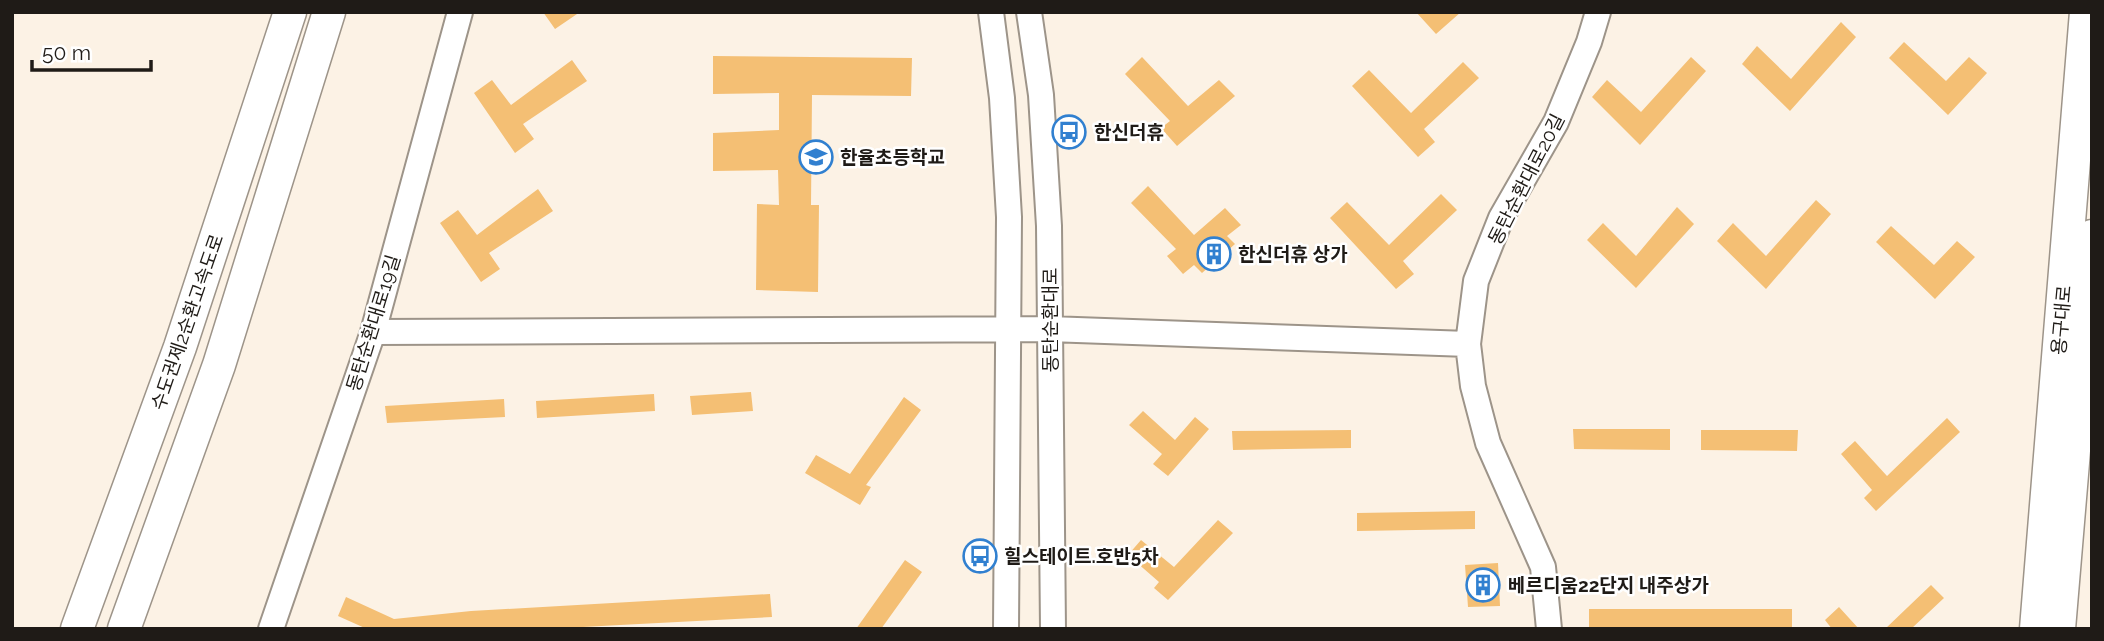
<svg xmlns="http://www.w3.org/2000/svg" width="2104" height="641" viewBox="0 0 2104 641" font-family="Raleway,'Noto Sans KR',sans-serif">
  <rect width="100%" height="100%" fill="#fcf2e5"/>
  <path fill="#f4bf74" d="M543,12H580L555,29Z
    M1416,12H1461L1436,34Z
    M1841,22L1856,37L1790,111L1742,64L1757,46L1791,79Z
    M1904,42L1946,81L1969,57L1987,73L1948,115L1889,58Z
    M713,56L912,58L911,96L812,95L811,205H819L818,292L756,290L757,204L779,205L778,170L713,171V133L779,130V93L713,94Z
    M1142,57L1188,106L1219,80L1235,96L1177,146L1161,128L1170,121L1125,74Z
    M1691,57L1706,71L1640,145L1592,97L1607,80L1641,112Z
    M572,60L587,81L523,124L534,139L515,153L474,93L492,80L511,105Z
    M1463,62L1479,78L1424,129L1435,142L1418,157L1352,86L1369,70L1411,113Z
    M1148,186L1194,235L1225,208L1241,225L1227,236L1235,244L1202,273L1194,265L1183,274L1167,256L1176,249L1131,203Z
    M538,189L553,211L489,253L500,269L481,282L440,223L458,210L477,235Z
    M1441,194L1457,210L1403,261L1414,274L1396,289L1330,218L1347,202L1389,245Z
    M1816,200L1831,214L1766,289L1717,241L1733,223L1766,256Z
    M1677,207L1694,224L1636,288L1587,240L1603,223L1636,256Z
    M1891,226L1934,265L1957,241L1975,257L1935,299L1876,242Z
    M751,392L753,411L692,415L690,396Z
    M654,394L655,411L537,418L536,401Z
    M904,397L921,410L866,485L871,487L860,505L805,473L816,455L850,474Z
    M504,399L505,417L387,423L385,406Z
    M1143,411L1175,440L1195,417L1209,429L1168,476L1153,464L1162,454L1129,425Z
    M1947,418L1960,432L1876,511L1864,498L1872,490L1841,454L1855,441L1887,476Z
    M1573,429H1670V450L1574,449Z
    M1351,430V448L1233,450L1232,431Z
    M1701,430H1798L1797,451L1701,450Z
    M1475,511V529L1357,531V513Z
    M1218,520L1233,533L1168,600L1154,588L1159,582L1128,555L1141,540L1174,567Z
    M905,560L922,572L881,629H856Z
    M1498,563L1500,606L1468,607L1465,565Z
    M1931,585L1944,598L1911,629H1885Z
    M770,594L772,617L620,625L546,629H367L338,616L346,597L394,619L471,611Z
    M1839,607L1859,629H1832L1825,620Z
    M1589,609H1792V629H1589Z"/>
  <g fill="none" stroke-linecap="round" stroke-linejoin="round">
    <defs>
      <path id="secondary" d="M991,12L1002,98L1009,217L1006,629
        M1029,12L1041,95L1049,226L1053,629
        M373,332L1049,329L1468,344
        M271,629L373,332L460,12
        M1549,629L1543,567L1488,443L1473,386L1468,344L1476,281L1501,218L1556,122L1589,42L1598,12"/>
      <path id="highway" d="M77,629L180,347L290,12
        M124,629L219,365L329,12
        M2036,629L2086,12
        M2059,629L2092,236"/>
    </defs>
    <use href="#secondary" stroke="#9d9489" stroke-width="28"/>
    <use href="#highway" stroke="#9d9489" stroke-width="35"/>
    <use href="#secondary" stroke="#fff" stroke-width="24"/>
    <use href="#highway" stroke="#fff" stroke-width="32"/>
  </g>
  <defs>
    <symbol id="bus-ring" viewBox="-11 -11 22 22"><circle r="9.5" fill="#fff" stroke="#3180d0" stroke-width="1.5"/><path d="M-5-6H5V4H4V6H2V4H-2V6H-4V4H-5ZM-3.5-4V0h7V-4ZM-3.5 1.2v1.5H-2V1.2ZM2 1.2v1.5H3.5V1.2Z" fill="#3180d0"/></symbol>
    <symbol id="school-ring" viewBox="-11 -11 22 22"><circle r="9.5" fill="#fff" stroke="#3180d0" stroke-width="1.5"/><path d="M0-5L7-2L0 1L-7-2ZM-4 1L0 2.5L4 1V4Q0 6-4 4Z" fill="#3180d0"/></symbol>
    <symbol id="building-ring" viewBox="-11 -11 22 22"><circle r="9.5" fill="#fff" stroke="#3180d0" stroke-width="1.5"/><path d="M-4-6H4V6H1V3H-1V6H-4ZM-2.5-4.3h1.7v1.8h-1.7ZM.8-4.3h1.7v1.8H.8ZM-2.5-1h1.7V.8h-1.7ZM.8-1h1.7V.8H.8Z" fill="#3180d0"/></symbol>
  </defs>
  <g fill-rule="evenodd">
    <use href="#bus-ring" x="1050" y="113" width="38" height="38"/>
    <use href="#school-ring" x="797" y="138" width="38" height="38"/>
    <use href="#building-ring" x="1195" y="235" width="38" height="38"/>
    <use href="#bus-ring" x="961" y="537" width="38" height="38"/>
    <use href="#building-ring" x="1464" y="566" width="38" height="38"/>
  </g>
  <g text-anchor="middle" stroke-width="5" stroke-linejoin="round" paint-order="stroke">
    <g font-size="19" font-weight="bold" fill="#1f1b17" stroke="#fff" text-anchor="start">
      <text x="1094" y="139">한신더휴</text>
      <text x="840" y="164">한율초등학교</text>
      <text x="1238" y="261">한신더휴 상가</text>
      <text x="1004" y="563">힐스테이트.호반5차</text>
      <text x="1508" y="592">베르디움22단지 내주상가</text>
    </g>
    <g font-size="19" fill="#1f1b17" stroke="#fff">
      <text transform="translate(1526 179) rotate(-63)" y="7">동탄순환대로20길</text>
      <text transform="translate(1050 320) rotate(-90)" y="7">동탄순환대로</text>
      <text transform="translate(2061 320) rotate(-85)" y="7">용구대로</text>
      <text transform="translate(187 322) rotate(-71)" y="7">수도권제2순환고속도로</text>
      <text transform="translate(373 323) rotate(-73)" y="7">동탄순환대로19길</text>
    </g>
  </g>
  <rect width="2104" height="641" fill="none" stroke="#1f1b17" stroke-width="28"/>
  <path d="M32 60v10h119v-10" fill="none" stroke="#1f1b17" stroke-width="3.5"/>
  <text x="42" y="60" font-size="21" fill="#1f1b17" stroke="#ffffff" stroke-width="5" paint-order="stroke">50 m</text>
</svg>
